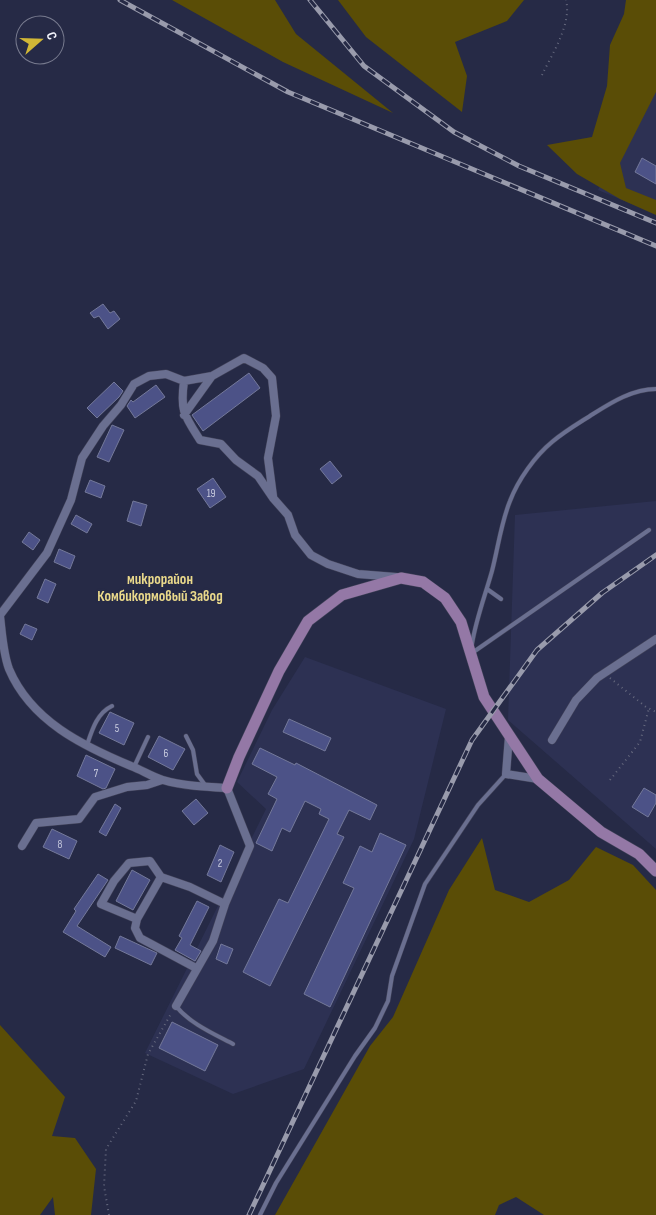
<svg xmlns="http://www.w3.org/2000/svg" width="656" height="1215" viewBox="0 0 656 1215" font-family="'Sofia Sans Condensed',sans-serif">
  <rect width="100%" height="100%" fill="#262a46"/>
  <path fill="#2d3153" d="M656,66V214L598,190Z
    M656,501V849L508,720L515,515Z
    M305,657L446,709L414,839L304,1069L233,1094L145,1053L266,809L237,782L272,710Z"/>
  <path fill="#5a4d06" d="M172,0H275L296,34L393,113L283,62Z
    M338,0H524L507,21L455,42L467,76L462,112L366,37Z
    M626,0H656V92L620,163L626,188L656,200V215L620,199L577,174L547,145L592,137L607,86L610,45L624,14Z
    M482,838L495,890L529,902L569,880L596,847L633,865L656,890V1215H544L516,1197L499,1205L495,1215H275L370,1046L393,1017L449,890Z
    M0,1025L65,1097L52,1136L75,1138L96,1169L91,1215H55L53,1197L40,1215H0Z"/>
  <path fill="#4c5287" stroke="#74799a" d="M642,158L656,166V184L635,172Z
    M103,304L110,313L114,311L120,319L108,329L99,316L94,318L90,313Z
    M249,373L260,388L203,431L192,415Z
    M114,382L123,391L119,397L97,418L87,408Z
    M156,385L165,397L135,418L127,406L131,400L133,402Z
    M112,425L124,430L109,462L97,457Z
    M330,461L342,476L332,484L320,469Z
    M213,478L226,497L210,508L197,489Z
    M90,480L105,486L101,498L85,492Z
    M133,501L147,505L141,526L127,521Z
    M76,515L92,524L87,533L71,524Z
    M29,532L40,540L33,550L22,542Z
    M59,549L75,556L70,569L54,562Z
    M45,579L56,584L48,603L37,598Z
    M25,624L37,629L32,640L20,634Z
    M110,712L134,723L124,745L99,733Z
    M289,719L331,738L325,751L283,732Z
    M159,736L185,749L173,770L148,757Z
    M260,748L295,765L296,763L377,805L370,820L349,810L337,834L344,837L270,986L243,972L279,899L288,903L329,819L319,814L321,809L305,801L290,832L282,828L272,851L256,843L277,799L268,794L277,777L252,764Z
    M86,755L115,769L106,788L103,789L77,776Z
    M644,788L656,795V803L648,817L632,807Z
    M196,799L208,813L194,825L182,811Z
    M115,804L121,808L106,836L99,832Z
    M52,829L77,841L69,859L43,847Z
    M380,833L406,845L330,1007L304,994L354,888L343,883L360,846L372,852Z
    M220,845L234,852L221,882L207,875Z
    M132,870L150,880L133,910L116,901Z
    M98,874L108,880L77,926L111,947L105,957L63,932L76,911L74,909Z
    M197,901L209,907L190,945L201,951L195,961L175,950L182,938L179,936Z
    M120,936L157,953L151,965L115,948Z
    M221,944L233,949L227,964L216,959Z
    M172,1022L218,1045L205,1071L159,1048Z"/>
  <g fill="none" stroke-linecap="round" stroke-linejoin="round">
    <defs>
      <path id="lane" d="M487,589L501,599
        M472,644C476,619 485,596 492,571C498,548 501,523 510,501C518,480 535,456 552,442C565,431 579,423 593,414C612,402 633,389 656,389
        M472,653L649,530
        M186,736L193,750L197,774L205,785
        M87,745C92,730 97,713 112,706
        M134,767L148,737
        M176,1006C189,1023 214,1034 233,1044
        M260,1215L276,1183L355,1056L375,1028L388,1001L392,976L425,884L478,805L506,774"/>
      <path id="street" d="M184,381L212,376
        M184,415L212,376L244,358L263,368L272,378L276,416L268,458L273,496
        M0,615L47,553L71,500L82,458L103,426L121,405L134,384L149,376L166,374L184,381C180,411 184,415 200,440L221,444L236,460L258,476L273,498L288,515L295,535L311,555L328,564L358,574L396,577
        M0,616C2,633 3,653 9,669C31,721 83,746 131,766C142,770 152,777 163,780C183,786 206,787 227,788L250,846L225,904L213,941L176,1006
        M509,736L506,774L538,779
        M552,740L576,700L597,678L656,639
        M22,846L36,823L79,819L95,797L127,787L147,785L162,780
        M161,877L137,919L101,904L114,881L129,863L150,861L161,877L190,887L225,904
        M137,919L135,928L140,938L196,968"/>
      <path id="secondary" d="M227,788L239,757L279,671L308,621L342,595L401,578L423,582L445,598L461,622L484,697L538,779L601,832L639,854L656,871"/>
    </defs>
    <use href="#lane" stroke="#424359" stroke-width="5"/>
    <use href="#street" stroke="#424359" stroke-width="9"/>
    <use href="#secondary" stroke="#424359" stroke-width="12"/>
    <path stroke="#66697e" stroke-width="2" stroke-dasharray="1 4" stroke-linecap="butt" d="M542,75C552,54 572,24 566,0
      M610,678L646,707L656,712
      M610,780L640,742L649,708
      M109,1215L104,1186L106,1149L136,1101L148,1054L172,1012"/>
    <use href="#lane" stroke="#6a6f90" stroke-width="4"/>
    <use href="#street" stroke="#6a6f90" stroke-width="8"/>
    <use href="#secondary" stroke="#9478a6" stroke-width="11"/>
    <defs>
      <path id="rail" d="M120,0L288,92L656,246
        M310,0L364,66L454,132L519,166L656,223
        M249,1215L472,740L537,650L602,593L656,555"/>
    </defs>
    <use href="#rail" stroke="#999bac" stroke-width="5"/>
    <use href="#rail" stroke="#262a46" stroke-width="3" stroke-dasharray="9" stroke-linecap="butt"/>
  </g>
  <g text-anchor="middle" stroke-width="4.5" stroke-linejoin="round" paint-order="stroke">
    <g font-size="11" fill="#c9ccdf">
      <text x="211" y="497">19</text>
      <text x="117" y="732">5</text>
      <text x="166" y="757">6</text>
      <text x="96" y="777">7</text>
      <text x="60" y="848">8</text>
      <text x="220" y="867">2</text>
    </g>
    <g font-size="15" font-weight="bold" fill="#ead98b" stroke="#262a46">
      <text x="160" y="584">микрорайон<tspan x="160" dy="17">Комбикормовый Завод</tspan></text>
    </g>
  </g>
  <g transform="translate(40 40) rotate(70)"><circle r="24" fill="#262a46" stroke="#787b8f"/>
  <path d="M0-4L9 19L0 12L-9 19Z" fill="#d1b736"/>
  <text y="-8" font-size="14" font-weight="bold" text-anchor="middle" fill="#f3f4fc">С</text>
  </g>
</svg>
